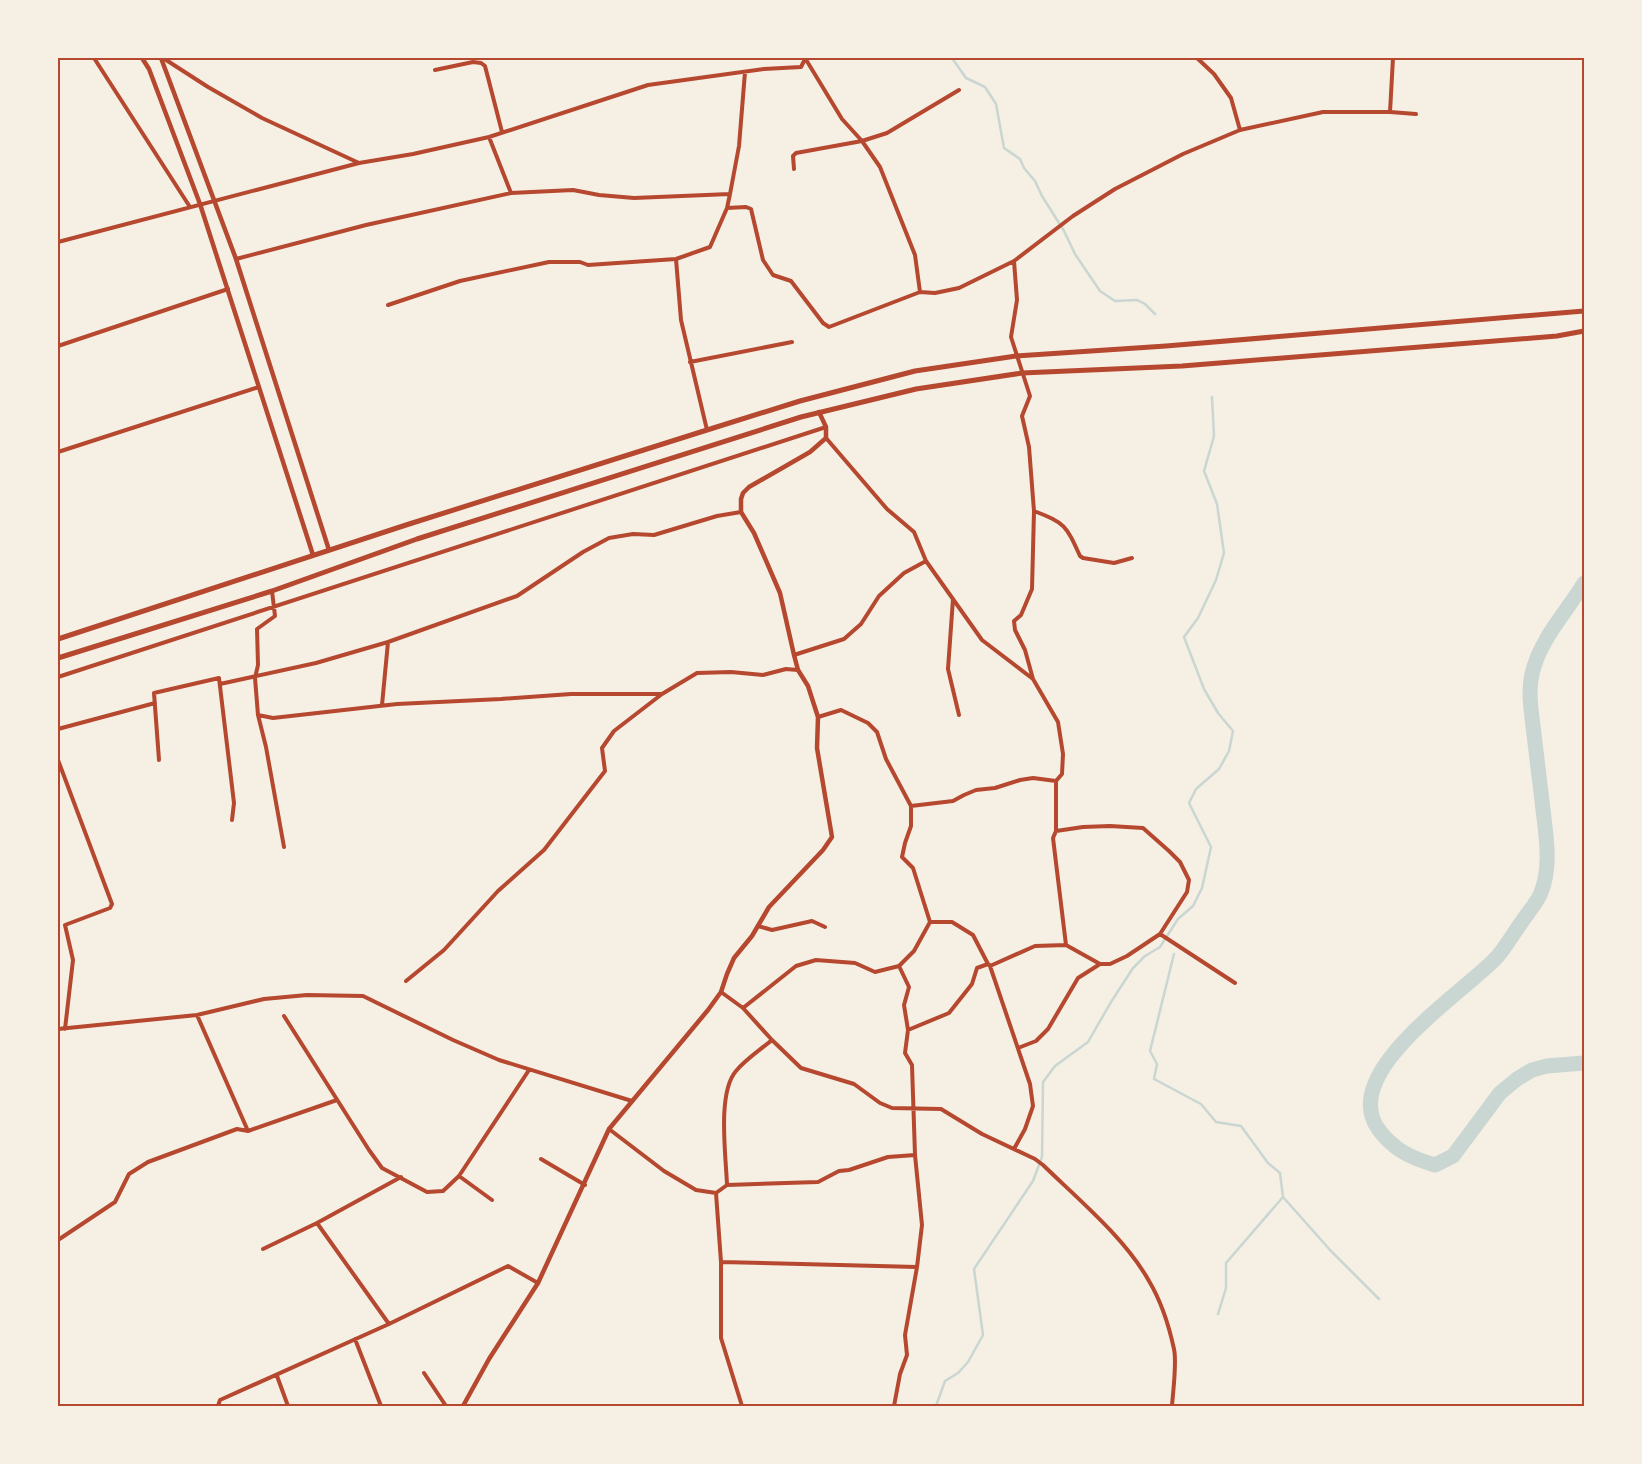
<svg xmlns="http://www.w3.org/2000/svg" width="1642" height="1464" viewBox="0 0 1642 1464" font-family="'Public Sans',sans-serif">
  <rect width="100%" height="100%" fill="#f6efe4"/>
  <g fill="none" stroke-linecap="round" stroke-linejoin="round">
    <path stroke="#c9d6d2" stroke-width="2.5" d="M952,58L966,78L985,87L996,104L1004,148L1020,159L1024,168L1035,181L1042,196L1064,231L1075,254L1100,291L1115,301L1137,300L1145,304L1155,314
      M1174,954L1150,1051L1157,1064L1154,1079L1201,1104L1216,1122L1241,1126L1268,1163L1280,1173L1283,1197L1226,1263V1288L1218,1314
      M1283,1197L1331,1251L1379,1299
      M936,1406L945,1381L958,1373L968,1362L983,1335L974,1269L1033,1181L1042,1157L1043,1082L1055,1066L1088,1042L1111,1002L1133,968L1145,956L1160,947L1178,919L1193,906L1202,888L1211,847L1189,803L1196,789L1219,769L1229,751L1233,731L1218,713L1204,689L1184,637L1198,618L1216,580L1224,553L1217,504L1204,471L1214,436L1212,397"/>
    <path stroke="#c9d6d2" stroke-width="15" d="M1584,583C1566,613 1540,639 1532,674C1528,691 1531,709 1533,726C1536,751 1539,776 1542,801C1545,831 1553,866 1540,895C1535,905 1527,914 1521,923C1513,934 1506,947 1497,957C1465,992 1336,1073 1379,1130C1394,1150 1411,1158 1435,1165L1453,1156L1500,1093L1517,1079L1532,1070L1547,1066L1584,1063"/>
    <path stroke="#b5482f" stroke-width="4" d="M94,58L190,207
      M163,58L208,87L262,118L359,163L413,154L489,137L648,85L764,69L801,67L805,59
      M805,58L842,119L862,141L880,167L915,255L920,292
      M1197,58L1214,74L1231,98L1240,130
      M435,70L473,62L481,63L485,66L502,132
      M1390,112L1393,58
      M489,137L511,193
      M794,169L793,156L796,153L862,141L887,133L959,90
      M727,208L746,207L751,209L763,260L773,275L791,281L823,323L829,327L920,292L935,293L959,288L1014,261L1073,216L1115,189L1183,154L1240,130L1323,112H1390L1416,114
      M58,242L359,163
      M236,259L366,225L511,193L573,190L599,195L634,198L730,194
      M676,259L681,320L707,430
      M388,305L460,281L549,262H580L588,265L676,259L710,247L727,208L730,194L739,146L745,72
      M58,346L228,289
      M690,362L792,342
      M826,438L887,509L914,532L926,561L982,640L1033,679
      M58,452L259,387
      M1034,511C1065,523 1066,525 1080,556L1083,558L1114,563L1132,558
      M272,591L275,616L257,629L258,665L255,678L258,715L273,718L397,704L501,699L571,694H662L697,673L731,672L763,675L786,669L798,670
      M953,599L948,669L959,715
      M794,655L844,639L861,624L879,596L904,573L926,561
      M58,677L826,427
      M220,684L316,663L388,642L517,596L583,552L609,538L633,534L654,535L717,516L741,512
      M382,705L388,642
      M258,715L266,747L284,847
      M818,717L841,710L868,723L877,732L886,759L911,806V826L905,843L902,857L913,868L930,922H952L973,935L988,964
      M58,729L155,703
      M58,760L112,904L110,908L65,925L73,960L65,1029
      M159,760L154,693L219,678L234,803L232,820
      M1056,781V831L1053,838L1066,945
      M911,806L953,801L964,795L976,790L995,788L1020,780L1033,778L1056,781L1062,774L1063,754L1058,722L1033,679L1025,650L1015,630L1014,621L1021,615L1032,589L1034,511L1029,447L1022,416L1030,396L1011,337L1017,300L1014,261
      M758,926L772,930L812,921L825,927
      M1160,934L1235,983
      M990,966L1030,1084L1033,1106L1025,1129L1014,1149
      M406,981L444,950L498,891L544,850L605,771L602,748L614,731L662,694
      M721,992L743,1008L772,1040L801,1068L854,1084L880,1103L892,1108L941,1109L982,1134L1035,1159L1043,1165C1078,1199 1125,1238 1149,1281C1161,1301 1169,1326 1174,1349C1177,1363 1173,1391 1172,1406
      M743,1008L796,966L816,960L855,963L875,972L899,966L914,951L930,922
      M197,1015L248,1131
      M284,1016L369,1150L382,1168L427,1192L443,1191L459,1176L529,1070
      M58,1029L197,1015L264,999L307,995L363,996L453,1040L499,1060L632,1101
      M908,1030L949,1013L972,984L977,968L988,964L990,966L1035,946L1066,945L1100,964H1110L1127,956L1160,934L1187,892L1189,880L1180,862L1169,851L1143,828L1110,826L1083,827L1056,831
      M1018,1048L1036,1041L1048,1029L1078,978L1100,964
      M609,1129L664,1171L696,1190L716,1193L721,1262V1338L742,1406
      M541,1159L585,1185
      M459,1176L492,1200
      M727,1185C726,1156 717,1093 736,1071C746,1059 760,1050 772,1040
      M716,1193L727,1185L818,1182L839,1171L849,1170L888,1157L915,1155
      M317,1223L389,1324
      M58,1240L115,1202L129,1174L148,1162L237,1129L248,1131L337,1100
      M263,1249L317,1223L401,1177
      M721,1262L917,1267
      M355,1339L381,1406
      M424,1373L446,1406
      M277,1376L288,1406
      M218,1406L220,1400L389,1324L508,1266L538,1283
      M894,1406L900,1374L907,1355L905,1335L917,1267L922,1225L915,1155L912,1065L905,1053L908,1030L904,1005L909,987L899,966"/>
    <path stroke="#b5482f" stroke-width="4.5" d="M142,58L149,69L200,204L313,555
      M161,58L236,259L329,550
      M463,1406L489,1359L538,1283L609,1129L708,1010L721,992L727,974L734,958L752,936L769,907L823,850L832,837L817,748L818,717L808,686L798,670L794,655L780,593L754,533L741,512V499L743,493L749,487L810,452L826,438V427L819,412"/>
    <path stroke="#b5482f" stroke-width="5" d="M58,639L406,525L707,430L800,401L915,371L1016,356L1166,346L1584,311
      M58,658L272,591L417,539L801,417L916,389L1022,373L1182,366L1557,336L1584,331"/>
  </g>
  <rect width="1642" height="1464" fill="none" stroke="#f6efe4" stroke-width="118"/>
  <rect x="59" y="59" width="1524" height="1346" fill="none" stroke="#b5482f" stroke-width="2"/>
</svg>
